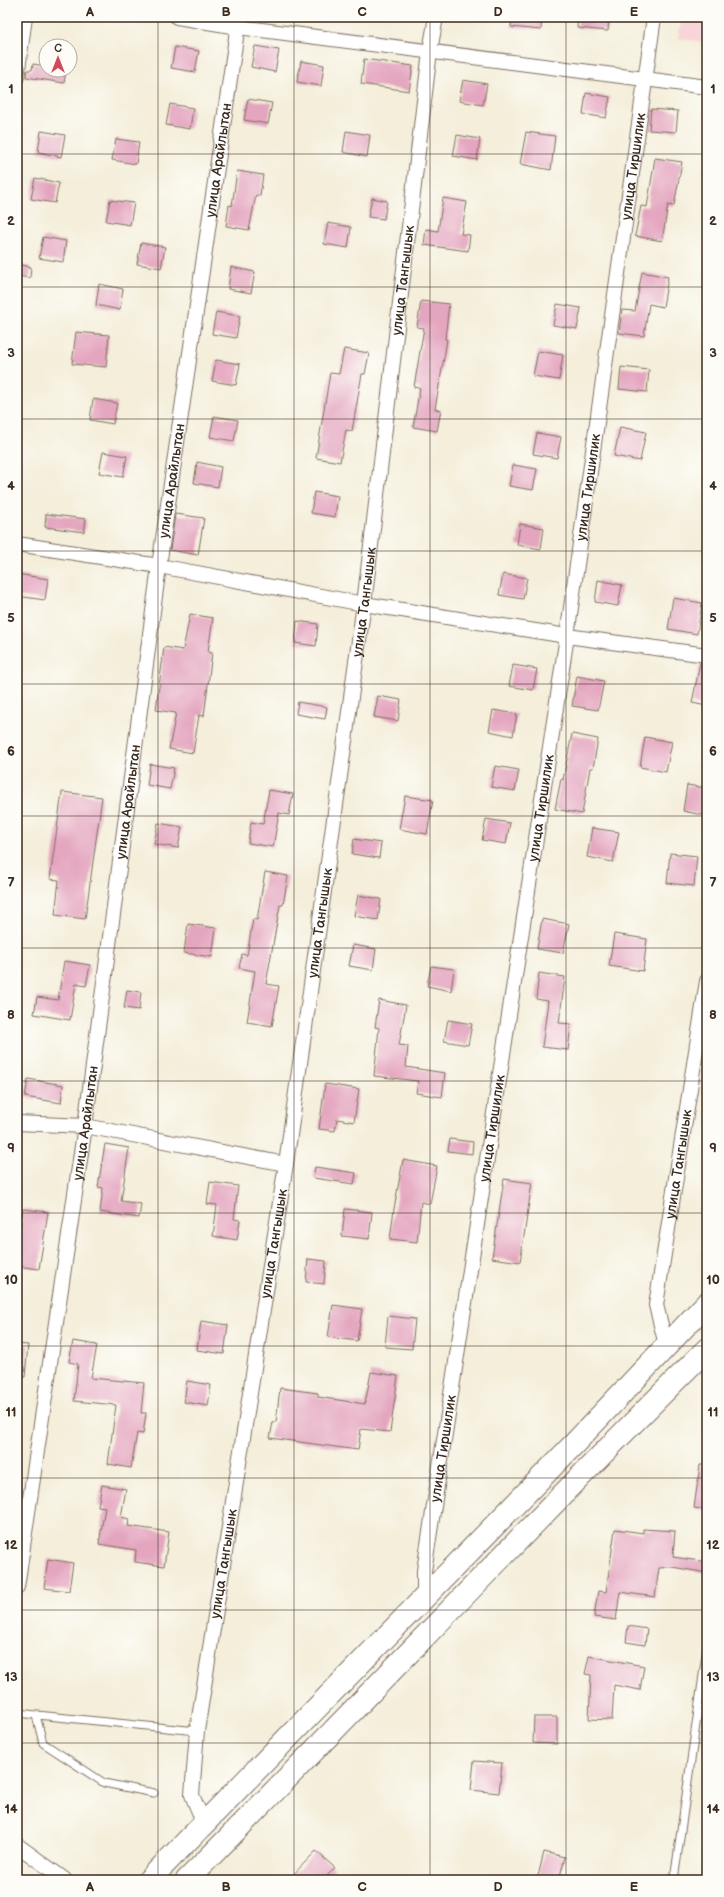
<svg xmlns="http://www.w3.org/2000/svg" width="724" height="1897" viewBox="0 0 724 1897" font-family="'Balsamiq Sans',sans-serif">
  <rect width="100%" height="100%" fill="#fdfcf7"/>
  <filter id="ink" filterUnits="userSpaceOnUse"><feTurbulence type="fractalNoise" baseFrequency=".025" numOctaves="2"/><feDisplacementMap in="SourceGraphic" scale="8" xChannelSelector="R" yChannelSelector="G"/><feConvolveMatrix kernelMatrix="1 2 1 2 8 2 1 2 1" color-interpolation-filters="sRGB"/></filter>
  <filter id="wash" filterUnits="userSpaceOnUse"><feTurbulence type="fractalNoise" baseFrequency=".012" numOctaves="4" result="noise"/><feDisplacementMap in="SourceGraphic" scale="16" xChannelSelector="R" yChannelSelector="G"/><feGaussianBlur stdDeviation="0.9" result="paint"/><feColorMatrix in="noise" values="0 0 0 0 0 0 0 0 0 0 0 0 0 0 0 0 0 1.4 0 .05"/><feComposite in="paint" operator="in"/></filter>
  <g filter="url(#wash)">
    <rect width="100%" height="100%" fill="#f4eeda"/>
    <path fill="#f7cfd3" d="M682,17H707V43L678,38Z"/>
    <g id="blocks">
      <path fill="#e4a5bf" d="M512,17H542L541,30L511,27Z
        M578,17H609L608,31L577,28Z
        M255,46L279,50L275,72L251,67Z
        M175,47L199,51L195,72L171,68Z
        M364,59L413,66L409,91L361,84Z
        M301,61L324,65L321,86L297,82Z
        M33,64L46,66V70H66L64,83L26,77L27,70H32Z
        M463,80L487,84L483,105L459,101Z
        M586,93L610,97L606,118L583,114Z
        M248,99L272,103L268,124L244,120Z
        M170,104L193,108L190,129L166,125Z
        M651,109L678,111L676,132L649,130Z
        M41,131L65,135L61,157L38,152Z
        M346,131L370,135L367,157L343,152Z
        M526,132L555,136L551,170L520,164Z
        M457,135L480,139L477,160L453,156Z
        M116,139L139,142L136,164L112,160Z
        M655,158L682,162L674,206L668,205L662,241L635,236L641,206L647,207Z
        M237,171L263,175L260,196L256,195L249,230L226,226L229,205L232,206Z
        M35,178L59,183L55,203L31,199Z
        M372,198L387,201L384,219L368,217Z
        M443,198L467,202L461,234L470,235L468,251L424,245L426,229L438,231Z
        M110,200L134,203L130,225L106,221Z
        M328,223L351,227L348,248L324,244Z
        M43,237L66,241L63,262L39,258Z
        M141,243L165,247L161,268L137,264Z
        M17,264L31,267L30,278L17,276Z
        M231,267L255,272L251,293L228,289Z
        M642,272L668,277L663,307L649,304L644,336L619,333L622,310L635,311Z
        M99,284L123,289L120,310L96,305Z
        M421,301L449,304L445,339L447,340L435,409L441,410L437,431L413,427L420,388L414,387L424,328L417,327Z
        M557,304L581,308L577,329L553,325Z
        M216,312L240,316L236,338L212,334Z
        M76,332L109,335L106,367L72,364Z
        M344,349L369,353L365,374H362L352,431L346,430L340,462L316,458L330,373L339,374Z
        M538,351L563,355L559,380L533,376Z
        M216,360L240,364L236,385L212,381Z
        M621,367L649,370L647,392L619,389Z
        M93,399L117,403L113,424L90,420Z
        M214,416L238,420L234,441L210,437Z
        M620,427L646,432L640,461L614,456Z
        M537,433L561,437L557,458L533,454Z
        M103,452L127,456L123,477L99,473Z
        M197,462L221,467L218,487L194,483Z
        M513,465L537,469L533,490L509,486Z
        M314,492L338,496L335,517L311,513Z
        M46,514L86,519L84,532L45,527Z
        M175,514L204,518L198,555L170,550Z
        M520,524L544,528L541,549L517,545Z
        M17,574L48,579L45,600L17,596Z
        M503,574L527,578L523,599L499,595Z
        M598,580L622,585L618,606L595,602Z
        M673,598L702,603L697,634L668,629Z
        M190,614L213,618L208,652L212,653L204,716L199,715L193,753L169,749L176,713L156,710L164,647L183,650Z
        M297,621L318,624L316,646L295,643Z
        M700,663H707V706L692,703Z
        M513,665L537,669L533,690L509,686Z
        M577,676L604,681L598,710L572,706Z
        M378,696L401,700L398,721L374,717Z
        M298,702L327,707L325,719L296,714Z
        M493,710L517,714L513,736L489,731Z
        M572,734L598,739L593,768H590L582,814L555,809L561,779L563,780Z
        M645,737L672,742L666,772L640,767Z
        M150,764L174,768L170,789L147,785Z
        M495,766L519,770L515,791L491,787Z
        M687,785L707,788V816L683,811Z
        M269,790L293,794L289,815L279,813L273,847L248,843L251,822L263,824Z
        M62,792L102,797L85,919L55,915L59,880L50,879Z
        M405,796L433,800L427,834L399,829Z
        M486,819L510,823L506,844L482,840Z
        M158,823L182,827L178,848L154,844Z
        M592,828L619,832L613,862L587,857Z
        M354,839L381,843L379,858L352,854Z
        M670,853L697,856L694,886L667,883Z
        M265,872L288,876L283,905H280L266,984L279,986L272,1026L247,1022L255,971L239,968L242,954L247,955L253,919L257,920Z
        M358,895L381,899L378,920L354,916Z
        M542,919L569,924L563,953L537,949Z
        M188,924L216,928L212,957L184,953Z
        M614,934L647,939L643,971L609,966Z
        M353,945L376,949L373,970L349,966Z
        M64,961L90,965L86,986L76,984L70,1020L34,1014L37,997L58,1000Z
        M431,966L454,969L451,991L427,986Z
        M539,973L565,977L559,1023L571,1024L568,1050L542,1047L548,1001L536,999Z
        M127,990L141,992L139,1010L124,1008Z
        M379,1000L406,1005L399,1045L408,1046L406,1067L445,1073L442,1097L416,1093L418,1081L374,1076L379,1028L375,1027Z
        M448,1020L472,1024L468,1045L444,1041Z
        M28,1079L63,1085L61,1103L25,1097Z
        M325,1084L359,1089L354,1122L337,1119L335,1131L319,1129Z
        M450,1139L473,1142L472,1154L448,1151Z
        M105,1144L129,1148L121,1201L141,1204L139,1218L100,1212L103,1188L98,1187Z
        M403,1160L437,1166L430,1204L421,1202L417,1242L390,1239L394,1209Z
        M315,1167L356,1173L354,1184L313,1178Z
        M504,1179L532,1183L520,1262L492,1258Z
        M210,1182L238,1186L234,1219L240,1220L237,1240L213,1236L217,1205L207,1204Z
        M23,1209L48,1212L39,1269L17,1266V1248Z
        M345,1209L372,1212L369,1239L342,1236Z
        M308,1259L326,1261L324,1284L306,1282Z
        M333,1305L362,1309L357,1341L328,1337Z
        M388,1316L415,1319L412,1349L385,1347Z
        M201,1321L228,1325L224,1354L197,1350Z
        M73,1341L97,1345L91,1378L144,1383L141,1413H146L143,1434L137,1433L131,1468L108,1464L116,1405L74,1401L78,1364L69,1362Z
        M17,1344L28,1345L25,1377L17,1376Z
        M371,1372L398,1376L390,1432L361,1429L358,1450L270,1438L273,1422H276L280,1388L318,1393V1397L365,1404Z
        M187,1381L211,1385L208,1406L184,1402Z
        M700,1465H707V1510L694,1508Z
        M102,1485L126,1489L121,1517L129,1519L128,1526L169,1532L164,1566L135,1562L136,1550L99,1544L105,1507L98,1506Z
        M615,1529L643,1533V1529L675,1531L673,1557L707,1562V1573L672,1567L659,1568L655,1597L620,1592L616,1620L594,1617L598,1591L606,1592Z
        M48,1559L73,1563L69,1591L44,1588Z
        M628,1626L647,1629L645,1645L626,1642Z
        M589,1656L644,1666L640,1690L614,1685L612,1720L589,1719L591,1675L585,1674Z
        M534,1717H557V1744L533,1743Z
        M474,1761L502,1763L499,1793L471,1790Z
        M316,1851L335,1868L323,1880H288Z
        M544,1852L565,1857L559,1880H537Z"/>
    </g>
  </g>
  <g filter="url(#ink)">
    <use href="#blocks" fill-opacity="0" stroke="#7c6f60" stroke-width="1"/>
    <g fill="none" stroke-linecap="round" stroke-linejoin="round">
      <defs>
        <path id="service" d="M17,1713L197,1731
          M36,1715L43,1743L104,1783L154,1793
          M674,1880L707,1647"/>
        <g id="minor">
          <path d="M177,17L238,27L707,87"/>
          <path d="M17,77L25,17"/>
          <path d="M17,544L159,566L364,604L567,636L707,655"/>
          <path d="M17,1123L85,1126L286,1164"/>
          <path id="s1" d="M666,1345L656,1305L707,981"/>
          <path id="s2" d="M17,1587L85,1126L159,566L239,17"/>
          <path id="s3" d="M424,1597V1571L567,636L654,17"/>
          <path id="s4" d="M204,1824L192,1795L197,1731L286,1164L364,604L430,51L436,17"/>
          <path d="M17,1845L65,1880"/>
        </g>
        <path id="trunk" d="M149,1880L573,1445L707,1303
          M187,1880C362,1704 531,1523 707,1349"/>
      </defs>
      <use href="#service" stroke="#7c6f60" stroke-width="9"/>
      <use href="#minor" stroke="#7c6f60" stroke-width="16"/>
      <use href="#trunk" stroke="#7c6f60" stroke-width="24"/>
      <use href="#service" stroke="#fff" stroke-width="7"/>
      <use href="#minor" stroke="#fff" stroke-width="14"/>
      <use href="#trunk" stroke="#fff" stroke-width="22"/>
    </g>
  </g>
  <path fill="none" stroke="#3b2a1e" stroke-width="1" stroke-opacity="0.55" d="M158,17V1880M294,17V1880M430,17V1880M566,17V1880M17,154H707M17,287H707M17,419H707M17,551H707M17,684H707M17,816H707M17,948H707M17,1081H707M17,1213H707M17,1346H707M17,1478H707M17,1610H707M17,1743H707"/>
  <g text-anchor="middle" stroke-width="3" stroke-linejoin="round" paint-order="stroke">
    <g font-size="14" fill="#3b2a1e" stroke="#fdfcf7">
      <text dy="5" stroke="none"><textPath href="#s2" startOffset="1441">улица Арайлытан</textPath></text>
      <text dy="5" stroke="none"><textPath href="#s3" startOffset="1446">улица Тиршилик</textPath></text>
      <text dy="5" stroke="none"><textPath href="#s4" startOffset="1561">улица Тангышык</textPath></text>
      <text dy="5" stroke="none"><textPath href="#s2" startOffset="1117">улица Арайлытан</textPath></text>
      <text dy="5" stroke="none"><textPath href="#s3" startOffset="1122">улица Тиршилик</textPath></text>
      <text dy="5" stroke="none"><textPath href="#s4" startOffset="1237">улица Тангышык</textPath></text>
      <text dy="5" stroke="none"><textPath href="#s2" startOffset="793">улица Арайлытан</textPath></text>
      <text dy="5" stroke="none"><textPath href="#s3" startOffset="798">улица Тиршилик</textPath></text>
      <text dy="5" stroke="none"><textPath href="#s4" startOffset="913">улица Тангышык</textPath></text>
      <text dy="5" stroke="none"><textPath href="#s2" startOffset="469">улица Арайлытан</textPath></text>
      <text dy="5" stroke="none"><textPath href="#s3" startOffset="474">улица Тиршилик</textPath></text>
      <text dy="5" stroke="none"><textPath href="#s1" startOffset="184">улица Тангышык</textPath></text>
      <text dy="5" stroke="none"><textPath href="#s4" startOffset="589">улица Тангышык</textPath></text>
      <text dy="5" stroke="none"><textPath href="#s3" startOffset="150">улица Тиршилик</textPath></text>
      <text dy="5" stroke="none"><textPath href="#s4" startOffset="265">улица Тангышык</textPath></text>
    </g>
  </g>
  <rect width="724" height="1897" fill="none" stroke="#fdfcf7" stroke-width="44"/>
  <g transform="translate(58 58)"><circle r="19" fill="#fdfcf7" stroke="#afa8a0"/>
  <path d="M0-3L7 15L0 10L-7 15Z" fill="#d1495b"/>
  <text y="-6" font-size="11" font-weight="bold" text-anchor="middle" fill="#3b2a1e">С</text>
  </g>
  <rect x="22" y="22" width="680" height="1853" fill="none" stroke="#3b2a1e" stroke-width="1.5"/>
  <g font-size="13" text-anchor="middle" font-weight="bold" fill="#3b2a1e">
    <text x="90" y="16">A</text>
    <text x="226" y="16">B</text>
    <text x="362" y="16">C</text>
    <text x="498" y="16">D</text>
    <text x="634" y="16">E</text>
    <text x="11" y="93">1</text>
    <text x="713" y="93">1</text>
    <text x="11" y="225">2</text>
    <text x="713" y="225">2</text>
    <text x="11" y="357">3</text>
    <text x="713" y="357">3</text>
    <text x="11" y="490">4</text>
    <text x="713" y="490">4</text>
    <text x="11" y="622">5</text>
    <text x="713" y="622">5</text>
    <text x="11" y="755">6</text>
    <text x="713" y="755">6</text>
    <text x="11" y="887">7</text>
    <text x="713" y="887">7</text>
    <text x="11" y="1019">8</text>
    <text x="713" y="1019">8</text>
    <text x="11" y="1152">9</text>
    <text x="713" y="1152">9</text>
    <text x="11" y="1284">10</text>
    <text x="713" y="1284">10</text>
    <text x="11" y="1416">11</text>
    <text x="713" y="1416">11</text>
    <text x="11" y="1549">12</text>
    <text x="713" y="1549">12</text>
    <text x="11" y="1681">13</text>
    <text x="713" y="1681">13</text>
    <text x="11" y="1813">14</text>
    <text x="713" y="1813">14</text>
    <text x="90" y="1891">A</text>
    <text x="226" y="1891">B</text>
    <text x="362" y="1891">C</text>
    <text x="498" y="1891">D</text>
    <text x="634" y="1891">E</text>
  </g>
</svg>
